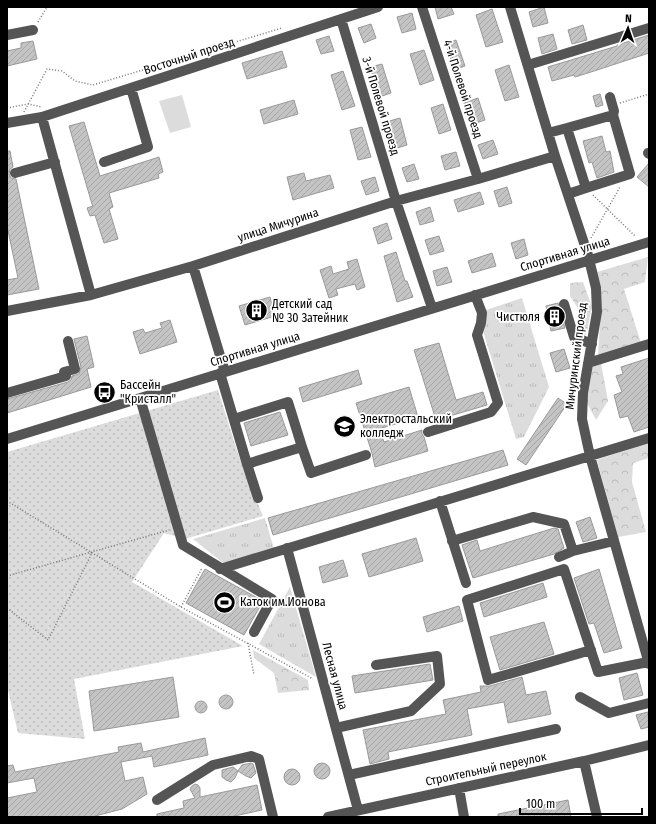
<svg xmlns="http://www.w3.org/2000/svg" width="656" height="824" viewBox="0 0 656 824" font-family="'Fira Sans Condensed',sans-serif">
  <defs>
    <pattern id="grass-tufts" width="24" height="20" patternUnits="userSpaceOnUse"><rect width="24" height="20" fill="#dcdcdc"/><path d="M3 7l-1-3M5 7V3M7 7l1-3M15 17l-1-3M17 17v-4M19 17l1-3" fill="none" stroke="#bbb"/></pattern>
    <pattern id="forest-crowns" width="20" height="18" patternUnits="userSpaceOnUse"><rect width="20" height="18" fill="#dcdcdc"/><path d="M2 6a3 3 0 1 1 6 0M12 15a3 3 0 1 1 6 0" fill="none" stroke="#bbb"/></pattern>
    <pattern id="park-dots" width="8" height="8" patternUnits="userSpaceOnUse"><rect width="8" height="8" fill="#dcdcdc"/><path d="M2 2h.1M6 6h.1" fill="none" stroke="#bbb" stroke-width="1.8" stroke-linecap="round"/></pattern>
    <pattern id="building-hatch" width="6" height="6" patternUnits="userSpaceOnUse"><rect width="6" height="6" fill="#c4c4c4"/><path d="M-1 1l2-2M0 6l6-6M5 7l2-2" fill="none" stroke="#a7a7a7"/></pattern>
  </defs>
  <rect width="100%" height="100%" fill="#fff"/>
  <path fill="url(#grass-tufts)" d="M522,298L549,387L524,437L516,439L483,331L486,310Z
    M265,518L274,549L223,563L193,539Z
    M290,587L316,677L259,644Z"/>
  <path fill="url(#forest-crowns)" d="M648,257L645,282L624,289L641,343L598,355L601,305L597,272Z
    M583,282L592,307L586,335L576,331L579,310L570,296V283Z
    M601,363L608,401L596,420L586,401L591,366Z
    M649,442V458L633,463L632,482L646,532L618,537L597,460Z
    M253,650L308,680L309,690L278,693L274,673L254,658Z"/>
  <path fill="url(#park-dots)" d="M218,390L238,454L263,516L185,539L164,533L132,582L243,646L74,679L85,739L18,733L7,686V452Z"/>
  <path fill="#dcdcdc" d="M182,95L191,127L170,133L159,101Z"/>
  <path fill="url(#building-hatch)" stroke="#999" d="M435,7H451L454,14L438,19Z
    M544,7L548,23L533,27L529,12Z
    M492,9L503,42L486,47L476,15Z
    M412,13L416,29L402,33L397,17Z
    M371,24L376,38L364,43L358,28Z
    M583,25L587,40L572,44L568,30Z
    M553,34L557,49L542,54L538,38Z
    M649,35V53L591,72L575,77L574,75L552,81L548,67L617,46V45Z
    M329,36L334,51L321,54L316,40Z
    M456,40L465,66L454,70L446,44Z
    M33,41L37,59L7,66V51L21,48V43Z
    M424,50L434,80L420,85L410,54Z
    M282,51L287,67L247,79L242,63Z
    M382,64L391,93L379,97L370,67Z
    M509,65L519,97L505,101L495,70Z
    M343,71L355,106L342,110L331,75Z
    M600,94L603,105L596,107L593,96Z
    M478,98L485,120L471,125L464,103Z
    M294,100L298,114L264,124L260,110Z
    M443,104L451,130L439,134L431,108Z
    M400,118L407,145L394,149L386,122Z
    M84,122L100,176L159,157L163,172L158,174L159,178L109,193L113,207L109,209L118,239L104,243L95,215L90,216L87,208L93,206L92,204L69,126Z
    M362,127L371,157L358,160L350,130Z
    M602,136L606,152L610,151L614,172L597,178L592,162L589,163L583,141Z
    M493,140L498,154L483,159L478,145Z
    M7,151H10L13,167L10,169L9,174L11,178L16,179L39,289L7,295V280L18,278L7,226Z
    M456,152L460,166L445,170L441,156Z
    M649,163V187L637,177Z
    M414,164L419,179L407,182L402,168Z
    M304,173L306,181L330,175L334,188L293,200L287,177Z
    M375,177L379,191L366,195L361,181Z
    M507,187L512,203L499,207L494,191Z
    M480,192L484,204L458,212L454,200Z
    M430,207L434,221L420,225L416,212Z
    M387,223L392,239L378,244L373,228Z
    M439,236L444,251L430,255L425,240Z
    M524,239L528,255L516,259L511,243Z
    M396,252L405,281H407L413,297L397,302L384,256Z
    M492,253L496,266L472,273L468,261Z
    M357,259L365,287L357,290L355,284L336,289L338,295L329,298L320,270L331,266L333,274L349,269L347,262Z
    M447,267L452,282L437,286L433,271Z
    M270,297L275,316L245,325L239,306Z
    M558,303L565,328L551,331L546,306Z
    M170,320L177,342L140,354L133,332L143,329L145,333L162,328L160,323Z
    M87,336L94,367L87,369L91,387L7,413V399L68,382L71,380L72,376L79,374L81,367L74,339Z
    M439,343L456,400L483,392L487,405L436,420L414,350Z
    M564,349L570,368L556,372L550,353Z
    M649,358V427L634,432L628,416L620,418L614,395L622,392L616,376L623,374L621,367Z
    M358,370L362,384L303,402L299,388Z
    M409,387L418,417L379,429L384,442L422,430V434L424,437L428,451L375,467L372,453L356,403Z
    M558,398L567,404L526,465L517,459Z
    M280,412L288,435L251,446L244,423Z
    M503,450L508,465L273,535L268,518Z
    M590,517L597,538L583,542L576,522Z
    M554,528L558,529L564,548L554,554L473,578L462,545L477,540L480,551Z
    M416,538L423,561L369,577L362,554Z
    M343,560L348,576L323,583L319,567Z
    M205,569L263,601L244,635L186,603Z
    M599,569L622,648L604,653L594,623L589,624L574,578Z
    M543,583L547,597L484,617L480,603Z
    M459,606L463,621L427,632L423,617Z
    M544,622L554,654L500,670L490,637Z
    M430,664L433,680L355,693L352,676Z
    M637,673L643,695L624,700L619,678Z
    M173,677L179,717L94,731L89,691Z
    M522,677L526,695L546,691L551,714L508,723L504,702L467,709L472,735L388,752L389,759L370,764L363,730L446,714L443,700L481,692L480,686H490Z
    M219 702a7 7 0 1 1 14 0a7 7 0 1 1-14 0Z
    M195 707a6 6 0 1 1 12 0a6 6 0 1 1-12 0Z
    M648,712L649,727L641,729L636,715Z
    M205,738L208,755L154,767L152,756L121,762L125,781L143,777L147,794L122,809L95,816L96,817H7V798L37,792L34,778L7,783V766L13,765L15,772L119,752L118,747L141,743L143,752Z
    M314 771a8 8 0 1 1 16 0a8 8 0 1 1-16 0Z
    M251,763L253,764L256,773L251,778L246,776L238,771L235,778L231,782L226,780L222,777V770L233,767L238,771L242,765Z
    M284 777a8 8 0 1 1 16 0a8 8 0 1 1-16 0Z
    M195,784L198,785L200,788V797L257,785L262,810L230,817H157V814L184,808L183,801L195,798L190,789L192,786Z
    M568,800L571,817H498V814Z"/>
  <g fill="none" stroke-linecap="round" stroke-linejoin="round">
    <path stroke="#777" stroke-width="1.5" stroke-dasharray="1 2" stroke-linecap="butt" d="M38,22L47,7
      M620,103L649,94
      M7,108L28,104L42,107
      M24,112L47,69L62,71L75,81L93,85L282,28
      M593,195L636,237
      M591,238L620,187
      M7,501L181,607L313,679
      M7,576L169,530
      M181,607L202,568
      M7,608L48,640L92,553
      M248,643L254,675"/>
    <path stroke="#555" stroke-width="10" d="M422,7L478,179
      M510,7L555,156L588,255L596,288L597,312L583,393L582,419L590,456L649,664
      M341,19L396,201L432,308
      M7,35L33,30
      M528,65L649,28
      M610,97L614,111L613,115
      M42,117L91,295
      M7,123L42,117L378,7
      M567,128L613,115L630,174L586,188
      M548,133L567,128L586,188L568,194
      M648,153L649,154
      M104,162L148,147L131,88
      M15,173L55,162
      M193,266L225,372
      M564,304L574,337L592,344
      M7,311L91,295L193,266L396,201L478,179L555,156
      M588,363L649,344
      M220,373L247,464L302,447L288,402L234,419
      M7,393L66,376L64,372L75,369L68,341
      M140,398L183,545L272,599L254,632
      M428,432L491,412L498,403L477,335L481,323L482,313L475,295
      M7,439L649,242
      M302,447L311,473L366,455
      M247,464L258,498
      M440,501L466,583
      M452,541L533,517L564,524L573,551L559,557
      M287,548L358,810
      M573,551L614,541
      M220,569L649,438
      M591,650L488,680L467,600L564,569L598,672L648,662
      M580,697L609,713L649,703
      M336,728L411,711L440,684L437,656L376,665
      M584,761L597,817
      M349,775L556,729
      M459,788L464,817
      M157,800L213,765L251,756L259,759L273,817
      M328,817L584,761L649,745"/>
  </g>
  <defs>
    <symbol id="building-disc" viewBox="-11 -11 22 22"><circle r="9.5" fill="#000" stroke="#fff"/><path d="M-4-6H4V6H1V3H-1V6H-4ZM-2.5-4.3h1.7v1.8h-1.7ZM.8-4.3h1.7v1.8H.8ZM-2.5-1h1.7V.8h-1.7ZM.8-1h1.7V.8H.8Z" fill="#fff"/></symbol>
    <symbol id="bus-disc" viewBox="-11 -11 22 22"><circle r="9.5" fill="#000" stroke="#fff"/><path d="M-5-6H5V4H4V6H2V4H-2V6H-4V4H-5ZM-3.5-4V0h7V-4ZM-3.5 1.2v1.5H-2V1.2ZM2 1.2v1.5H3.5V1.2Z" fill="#fff"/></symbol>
    <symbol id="university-disc" viewBox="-11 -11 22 22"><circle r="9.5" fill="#000" stroke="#fff"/><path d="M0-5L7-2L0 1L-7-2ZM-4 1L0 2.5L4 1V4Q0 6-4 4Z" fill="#fff"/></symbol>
    <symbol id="stadium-disc" viewBox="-11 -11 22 22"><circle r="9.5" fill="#000" stroke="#fff"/><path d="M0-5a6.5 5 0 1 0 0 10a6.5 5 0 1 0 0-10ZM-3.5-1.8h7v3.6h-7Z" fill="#fff"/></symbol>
  </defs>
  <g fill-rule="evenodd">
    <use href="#building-disc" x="244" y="298" width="25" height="25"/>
    <use href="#building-disc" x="542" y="304" width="25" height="25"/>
    <use href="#bus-disc" x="92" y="380" width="25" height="25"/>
    <use href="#university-disc" x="332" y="414" width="25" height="25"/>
    <use href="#stadium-disc" x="212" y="590" width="25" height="25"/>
  </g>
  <g text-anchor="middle" stroke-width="3.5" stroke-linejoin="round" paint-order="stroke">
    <g font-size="12" fill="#000" stroke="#fff">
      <text transform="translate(189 56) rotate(-18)" y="4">Восточный проезд</text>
      <text transform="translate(463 89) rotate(72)" y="4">4-й Полевой проезд</text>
      <text transform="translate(381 106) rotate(73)" y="4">3-й Полевой проезд</text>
      <text transform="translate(278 225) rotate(-18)" y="4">улица Мичурина</text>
      <text transform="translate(565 254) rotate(-17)" y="4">Спортивная улица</text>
      <text transform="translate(255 349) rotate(-17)" y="4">Спортивная улица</text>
      <text transform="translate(576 356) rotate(-83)" y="4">Мичуринский проезд</text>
      <text transform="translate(335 676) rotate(75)" y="4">Лесная улица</text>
      <text transform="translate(486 769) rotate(-12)" y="4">Строительный переулок</text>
    </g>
    <g font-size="12" fill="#000" stroke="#fff" text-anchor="start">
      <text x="272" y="308">Детский сад<tspan x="272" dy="14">№ 30 Затейник</tspan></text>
      <text x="540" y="321" text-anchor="end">Чистюля</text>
      <text x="120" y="389">Бассейн<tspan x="120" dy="14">"Кристалл"</tspan></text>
      <text x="360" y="423">Электростальский<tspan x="360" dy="14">колледж</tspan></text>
      <text x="240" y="606">Каток им.Ионова</text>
    </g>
  </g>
  <rect width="656" height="824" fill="none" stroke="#000000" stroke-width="16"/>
  <g transform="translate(628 28) rotate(2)" stroke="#ffffff" stroke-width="3" paint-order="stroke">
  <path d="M0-3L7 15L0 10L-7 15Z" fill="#000000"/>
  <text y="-6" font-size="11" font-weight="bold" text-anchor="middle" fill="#000000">N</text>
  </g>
  <path d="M520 808v6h122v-6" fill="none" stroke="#000000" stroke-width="2"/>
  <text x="526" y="808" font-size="12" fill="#000000" stroke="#ffffff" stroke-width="3" paint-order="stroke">100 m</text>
</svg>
